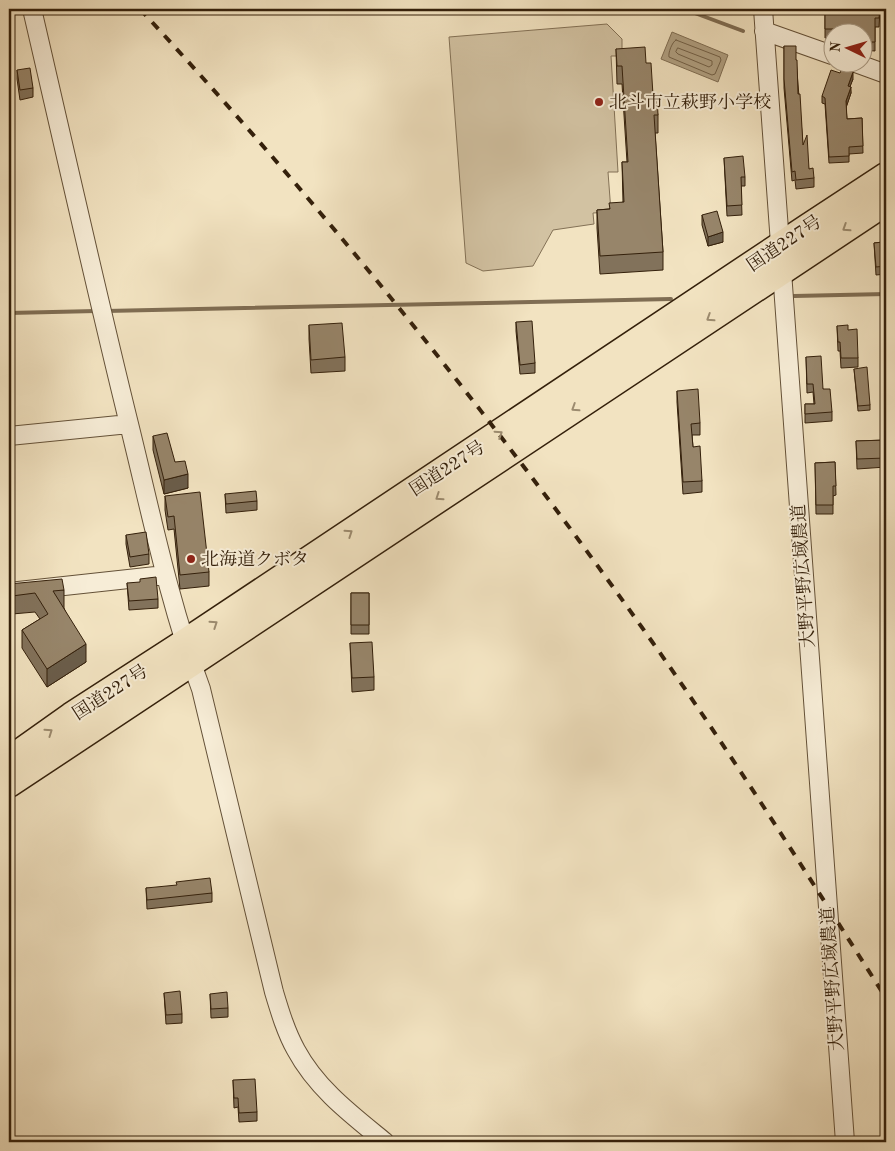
<svg xmlns="http://www.w3.org/2000/svg" width="895" height="1151" viewBox="0 0 895 1151" font-family="'Old Standard TT','Noto Serif JP',serif">
  <rect width="100%" height="100%" fill="#f2e3c1"/>
  <filter id="stains"><feTurbulence type="fractalNoise" baseFrequency=".004" numOctaves="4"/><feColorMatrix values="0 0 0 0 .2 0 0 0 0 .09 0 0 0 0 .02 0 0 0 .5 -.17"/></filter>
  <radialGradient id="worn" r=".72"><stop offset=".6" stop-color="#630" stop-opacity="0"/><stop offset="1" stop-color="#630" stop-opacity=".3"/></radialGradient>
  <path fill="#d2c2a2" stroke="#837156" d="M607,24L622,39V56H611L618,172H608L611,212L593,213L594,224L553,230L533,266L483,271L466,263L449,37Z"/>
  <path fill="#b1a183" stroke="#7f6d53" d="M672,32L728,55L718,82L661,59Z"/>
  <g fill="none" stroke-linecap="round" stroke-linejoin="round">
    <path stroke="#726047" stroke-width="1" d="M676,40L720,57L721,60L715,74L712,75L669,57C668,53 672,42 676,40Z
      M678,48L712,61V65L709,67L678,54L676,52Z"/>
    <path stroke="#7f6d53" stroke-width="4" d="M684,9L743,31
      M794,296L886,294
      M106,311L671,299
      M9,313L96,311"/>
    <defs>
      <path id="minor" d="M32,9C64,147 95,286 129,424C151,513 169,603 201,689L274,992C280,1012 286,1032 296,1050C317,1089 352,1115 385,1142
        M763,9L845,1142
        M764,31L832,55
        M853,62L886,74
        M9,436L129,424
        M9,592L165,575"/>
      <path id="highway" d="M9,760L71,716L184,643L808,227L886,176
        M9,784L886,202"/>
    </defs>
    <use href="#minor" stroke="#645138" stroke-width="20"/>
    <use href="#highway" stroke="#34200b" stroke-width="29"/>
    <use href="#minor" stroke="#f7edd7" stroke-width="18"/>
    <use href="#highway" stroke="#f2e3c1" stroke-width="26"/>
    <path stroke="#34200b" stroke-width="4" stroke-dasharray="9 9" stroke-linecap="butt" d="M140,9C325,209 496,421 653,643C735,759 810,879 886,998"/>
  </g>
  <path fill="#82725b" stroke="#34200b" d="M825,9H880L879,27H875V51L862,50V32H832V38H825Z
    M784,46L796,60L803,145L809,169L814,178V187L796,189L795,180L792,181L784,88Z
    M616,49L646,63L658,115V133H655L663,252V270L600,274L597,228V210L609,209L623,202L622,162H627L622,84H617Z
    M17,70L33,88V97L20,100L17,79Z
    M853,79L850,86L851,93L846,107L847,119L862,118L863,153L849,154V162L829,163L825,104L822,103V96Z
    M886,90V111H885V93Z
    M724,158L745,177V186H741L742,215L727,216Z
    M702,215L723,242L708,246L702,225Z
    M886,236V274L876,275L874,243L883,242Z
    M516,322L535,363V373L520,374L516,331Z
    M309,325L345,357V371L311,373L309,339Z
    M837,326L848,330L858,358V367L841,368L840,351H838Z
    M806,357L823,389L832,412V421L805,423V404H814L813,392L807,393Z
    M854,369L870,405V410L858,411Z
    M677,391L700,423V435H692L693,447L702,481V492L683,494L677,402Z
    M153,436L175,462L188,488L164,494L153,450Z
    M886,440V467L857,469L856,441Z
    M835,462L836,495L833,496V514H816L815,463Z
    M225,494L257,501V510L226,513Z
    M165,496L209,572V586L180,589L174,529L168,530L165,510Z
    M126,535L149,554V564L130,567L126,544Z
    M127,583L158,599V608L129,610Z
    M9,584L64,590V608L86,662L47,687L22,648V630L40,619L35,612L12,614V617L9,618Z
    M351,593H369V634H351Z
    M350,643L374,677V690L352,692Z
    M146,888L212,893V902L147,909Z
    M164,993L182,1014V1023L166,1024Z
    M210,994L228,1008V1017L211,1018Z
    M233,1080L257,1112V1121L239,1122L238,1107L234,1108Z"/>
  <path fill="#6a5d4a" stroke="#34200b" d="M853,72V79L848,92V86Z
    M851,87V93L846,108V101Z
    M723,232V242L708,246V237Z
    M188,474V488L164,494V480Z
    M86,644V662L47,687V669Z"/>
  <path fill="#97856a" stroke="#34200b" d="M825,9H880L879,18H875V42H862V32H857L858,29H825Z
    M784,46H796V60H797L798,94H800L803,145L807,135L809,169L813,168L814,178L796,180L795,171L792,172L784,79Z
    M645,47L646,63H651L653,95H657L658,115H654L663,252L600,256L597,210L610,209L609,203L624,202L622,162H628L622,66H617L616,49Z
    M30,68L33,88L20,90L17,70Z
    M842,68L853,72L848,86L851,87L846,101L847,119L862,118L863,146L849,147V156L829,157L825,98L822,96L831,70L840,73Z
    M743,156L745,177H741L742,205L727,206L724,158Z
    M717,211L723,232L708,237L702,215Z
    M886,236V266L876,267L874,243L883,242V237Z
    M532,321L535,363L520,365L516,322Z
    M342,323L345,357L311,360L309,325Z
    M885,323H886V339Z
    M848,325V330L857,329L858,358H841L840,342H838L837,326Z
    M821,356L823,389H830L832,412L805,414V404H815L813,384H807L806,357Z
    M867,367L870,405L858,406L854,369Z
    M698,389L700,423L691,424L693,447L700,446L702,481L683,482L677,391Z
    M167,433L175,462L185,461L188,474L164,480L153,436Z
    M886,440V458L857,459L856,441Z
    M835,462L836,486H833V505H816L815,463Z
    M256,491L257,501L226,504L225,494Z
    M200,492L209,572L180,575L174,516L168,517L165,496Z
    M146,532L149,554L130,557L126,535Z
    M156,577L158,599L129,601L127,583L140,582V579Z
    M62,579L64,590L53,591L86,644L47,669L22,630L48,614L35,593L12,596V599L9,600V584Z
    M351,593H369V625H351Z
    M372,642L374,677L352,678L350,643Z
    M210,878L212,893L147,900L146,888L177,885L176,882Z
    M180,991L182,1014L166,1015L164,993Z
    M227,992L228,1008L211,1009L210,994Z
    M255,1079L257,1112L239,1113L238,1098H234L233,1080Z"/>
  <defs><path id="oneway-chevron" d="M-2-3.5L2.5 0L-2 3.5" fill="none" stroke-width="1.6" stroke-linecap="round" stroke-linejoin="round" transform="scale(1.25)"/></defs>
  <g stroke="#9c8b6f">
    <use href="#oneway-chevron" transform="translate(846 228) rotate(147)"/>
    <use href="#oneway-chevron" transform="translate(710 318) rotate(147)"/>
    <use href="#oneway-chevron" transform="translate(575 408) rotate(147)"/>
    <use href="#oneway-chevron" transform="translate(499 434) rotate(-33)"/>
    <use href="#oneway-chevron" transform="translate(439 497) rotate(146)"/>
    <use href="#oneway-chevron" transform="translate(349 533) rotate(-34)"/>
    <use href="#oneway-chevron" transform="translate(214 624) rotate(-34)"/>
    <use href="#oneway-chevron" transform="translate(49 732) rotate(-35)"/>
  </g>
  <g fill="#8f2418" stroke="#f7edd7" stroke-width="2">
    <circle cx="599" cy="102" r="5"/>
    <circle cx="191" cy="559" r="5"/>
  </g>
  <g text-anchor="middle" stroke-width="4" stroke-linejoin="round" paint-order="stroke">
    <g font-size="18" fill="#34200b" stroke="#f7edd7" text-anchor="start">
      <text x="609" y="108">北斗市立萩野小学校</text>
      <text x="201" y="565">北海道クボタ</text>
    </g>
    <g font-size="18" fill="#34200b" stroke="#f7edd7">
      <text transform="translate(784 243) rotate(-34)" y="6">国道227号</text>
      <text transform="translate(447 468) rotate(-33)" y="6">国道227号</text>
      <text transform="translate(803 576) rotate(-94)" y="6">大野平野広域農道</text>
      <text transform="translate(110 692) rotate(-33)" y="6">国道227号</text>
      <text transform="translate(832 979) rotate(-94)" y="6">大野平野広域農道</text>
    </g>
  </g>
  <rect width="895" height="1151" fill="none" stroke="#f2e3c1" stroke-width="30"/>
  <rect x="10" y="10" width="875" height="1131" fill="none" stroke="#34200b" stroke-width="2.5"/>
  <rect x="15" y="15" width="865" height="1121" fill="none" stroke="#34200b"/>
  <g transform="translate(848 48) rotate(275)"><circle r="24" fill="#f7edd7" stroke="#a99b85"/>
  <path d="M0-4L9 19L0 12L-9 19Z" fill="#8f2418"/>
  <text y="-8" font-size="14" font-weight="bold" text-anchor="middle" fill="#34200b">N</text>
  </g>
  <rect width="100%" height="100%" filter="url(#stains)"/>
  <rect width="100%" height="100%" fill="url(#worn)"/>
</svg>
